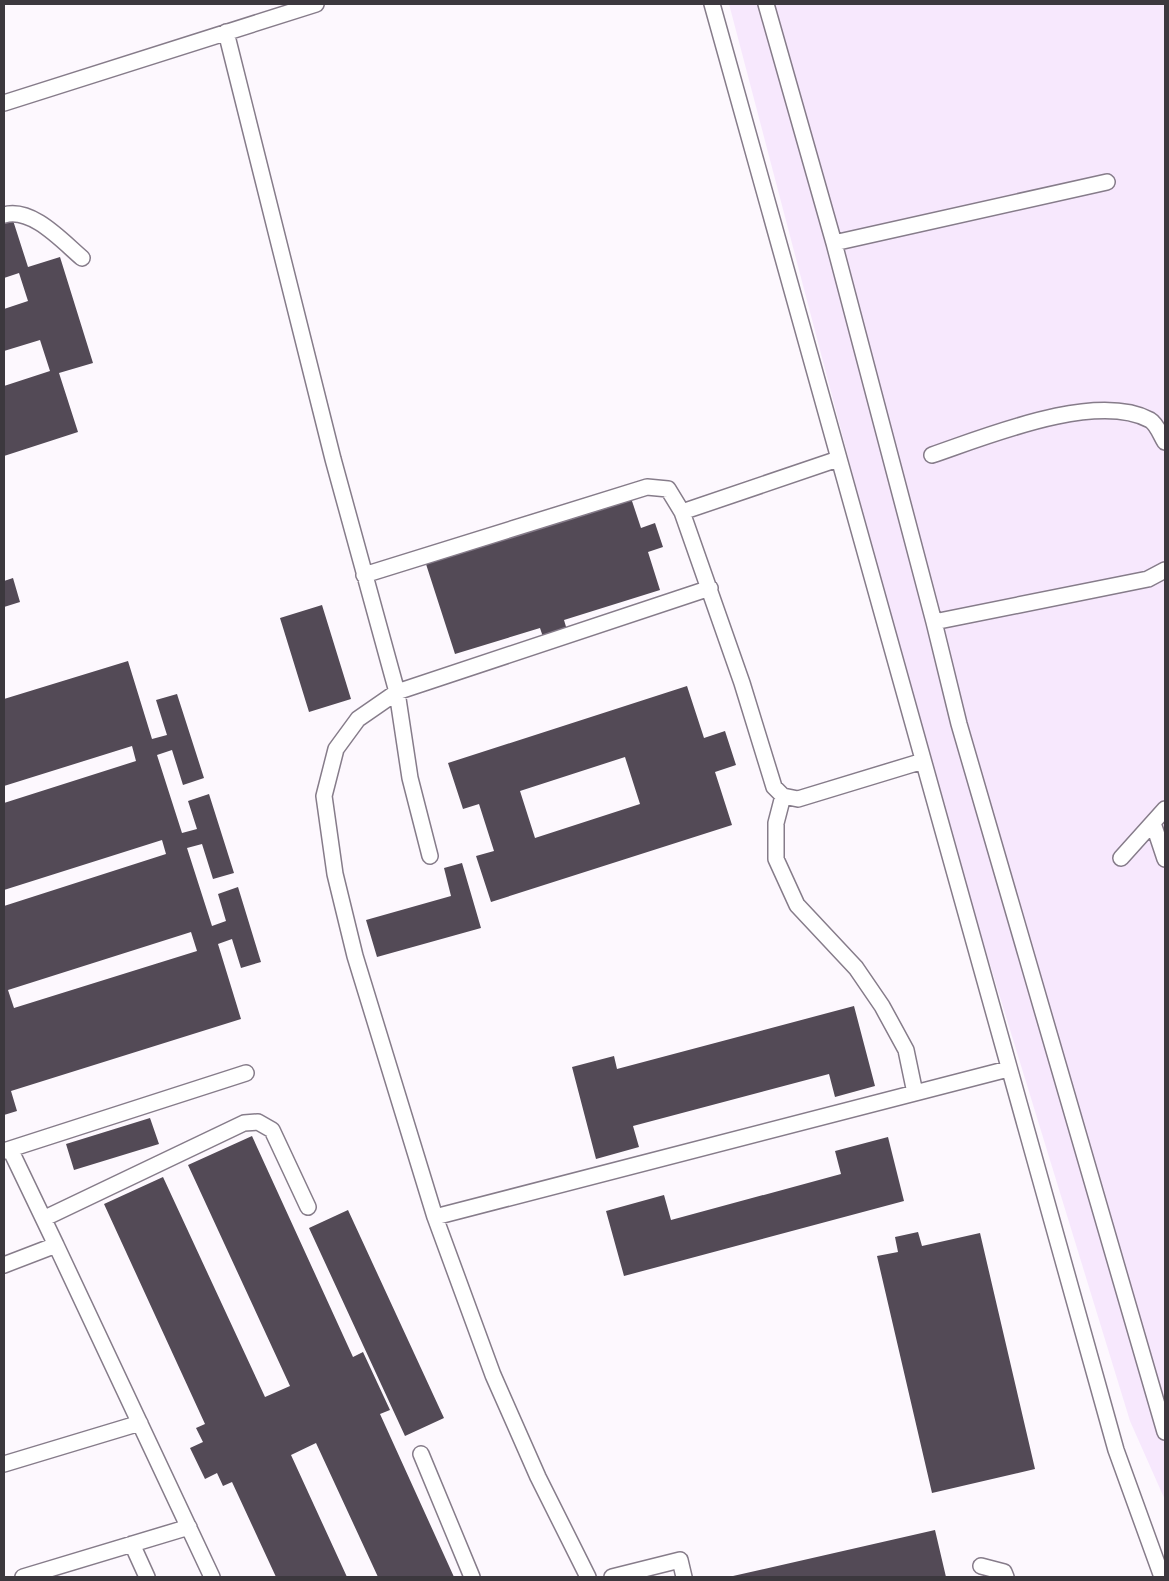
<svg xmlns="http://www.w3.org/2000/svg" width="1169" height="1581" viewBox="0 0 1169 1581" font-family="'Work Sans',sans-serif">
  <rect width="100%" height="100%" fill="#fdf8fe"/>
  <path fill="#f7e8fd" d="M729,4H1165V1500L1130,1421L931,772Z"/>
  <path fill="#534a56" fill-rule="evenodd" d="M10,211L28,267L60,257L93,363L59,373L78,432L4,456V386L50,371L40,340L4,351V309L28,301L19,273L4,278V213Z
    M631,498L641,528L655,523L663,547L648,552L660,590L564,620L567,630L543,637L540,628L455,654L425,561Z
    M13,578L20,602L4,607V581Z
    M322,605L351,699L309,712L280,618Z
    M128,661L152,739L167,735L156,700L177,694L204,778L183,785L172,750L157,755L182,833L197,829L188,801L209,794L234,873L213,879L202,844L187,848L212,926L226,921L218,894L238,887L261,962L241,968L232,939L218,944L241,1019L11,1091L17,1111L4,1115V906L166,854L162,840L4,890V803L136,761L132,746L4,786V699ZM191,932L197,951L14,1008L8,990Z
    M687,686L704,738L725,731L736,765L715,772L732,825L491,902L476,856L494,851L479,804L463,809L448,763ZM625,757L640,804L535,838L520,791Z
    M462,863L481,928L377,957L366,920L451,896L444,868Z
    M854,1006L875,1086L835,1097L829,1074L633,1126L639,1147L596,1159L572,1067L614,1056L617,1069Z
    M150,1118L159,1144L74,1170L66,1144Z
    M252,1136L353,1357L363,1352L390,1410L380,1414L454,1577H378L316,1443L291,1455L347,1577H276L232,1482L223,1486L217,1473L205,1479L190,1448L203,1442L196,1428L205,1424L104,1204L163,1177L265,1397L290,1386L188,1165Z
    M888,1137L904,1201L624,1276L606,1211L664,1195L671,1220L841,1174L835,1151Z
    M348,1210L444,1418L405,1436L309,1228Z
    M918,1232L922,1246L980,1233L1035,1469L932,1493L877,1256L898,1252L895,1237Z
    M935,1530L946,1577H733V1576Z"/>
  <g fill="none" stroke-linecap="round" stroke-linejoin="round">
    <defs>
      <path id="service" d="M712,4L1116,1450L1162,1577
        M766,4L834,243L934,622L959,724L1165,1432
        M226,32L333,459L397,692L410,778L430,856
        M4,103L316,4
        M4,215C32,207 62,241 82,258
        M834,243L1107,182
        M932,455C988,436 1096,391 1150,420C1157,424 1161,436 1165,442
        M838,459L682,512L742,683L774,787L783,796L798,799L923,761
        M364,575L647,487L668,489L682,512
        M934,622L1148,579L1165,570
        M783,796L776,823V859L797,905L856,968L882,1006L906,1050L915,1093
        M1153,823L1165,859
        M1121,858L1165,809
        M4,1151L246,1073
        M435,1217L1008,1069
        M45,1218L244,1123L258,1122L272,1130L308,1207
        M56,1245L212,1577
        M4,1265L56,1245L10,1149
        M421,1454L472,1577
        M4,1464L140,1423
        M132,1544L147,1577
        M981,1566L1004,1572L1006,1577
        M23,1577L189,1527
        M588,1577L538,1477L493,1375L435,1217L355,956L335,874L324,796L336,749L358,719L397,692L710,588
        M612,1577L680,1560L684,1577"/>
    </defs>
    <use href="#service" stroke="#867c8a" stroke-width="18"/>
    <use href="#service" stroke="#fff" stroke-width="15"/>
  </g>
  <rect width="1169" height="1581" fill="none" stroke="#3c383e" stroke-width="10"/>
</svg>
